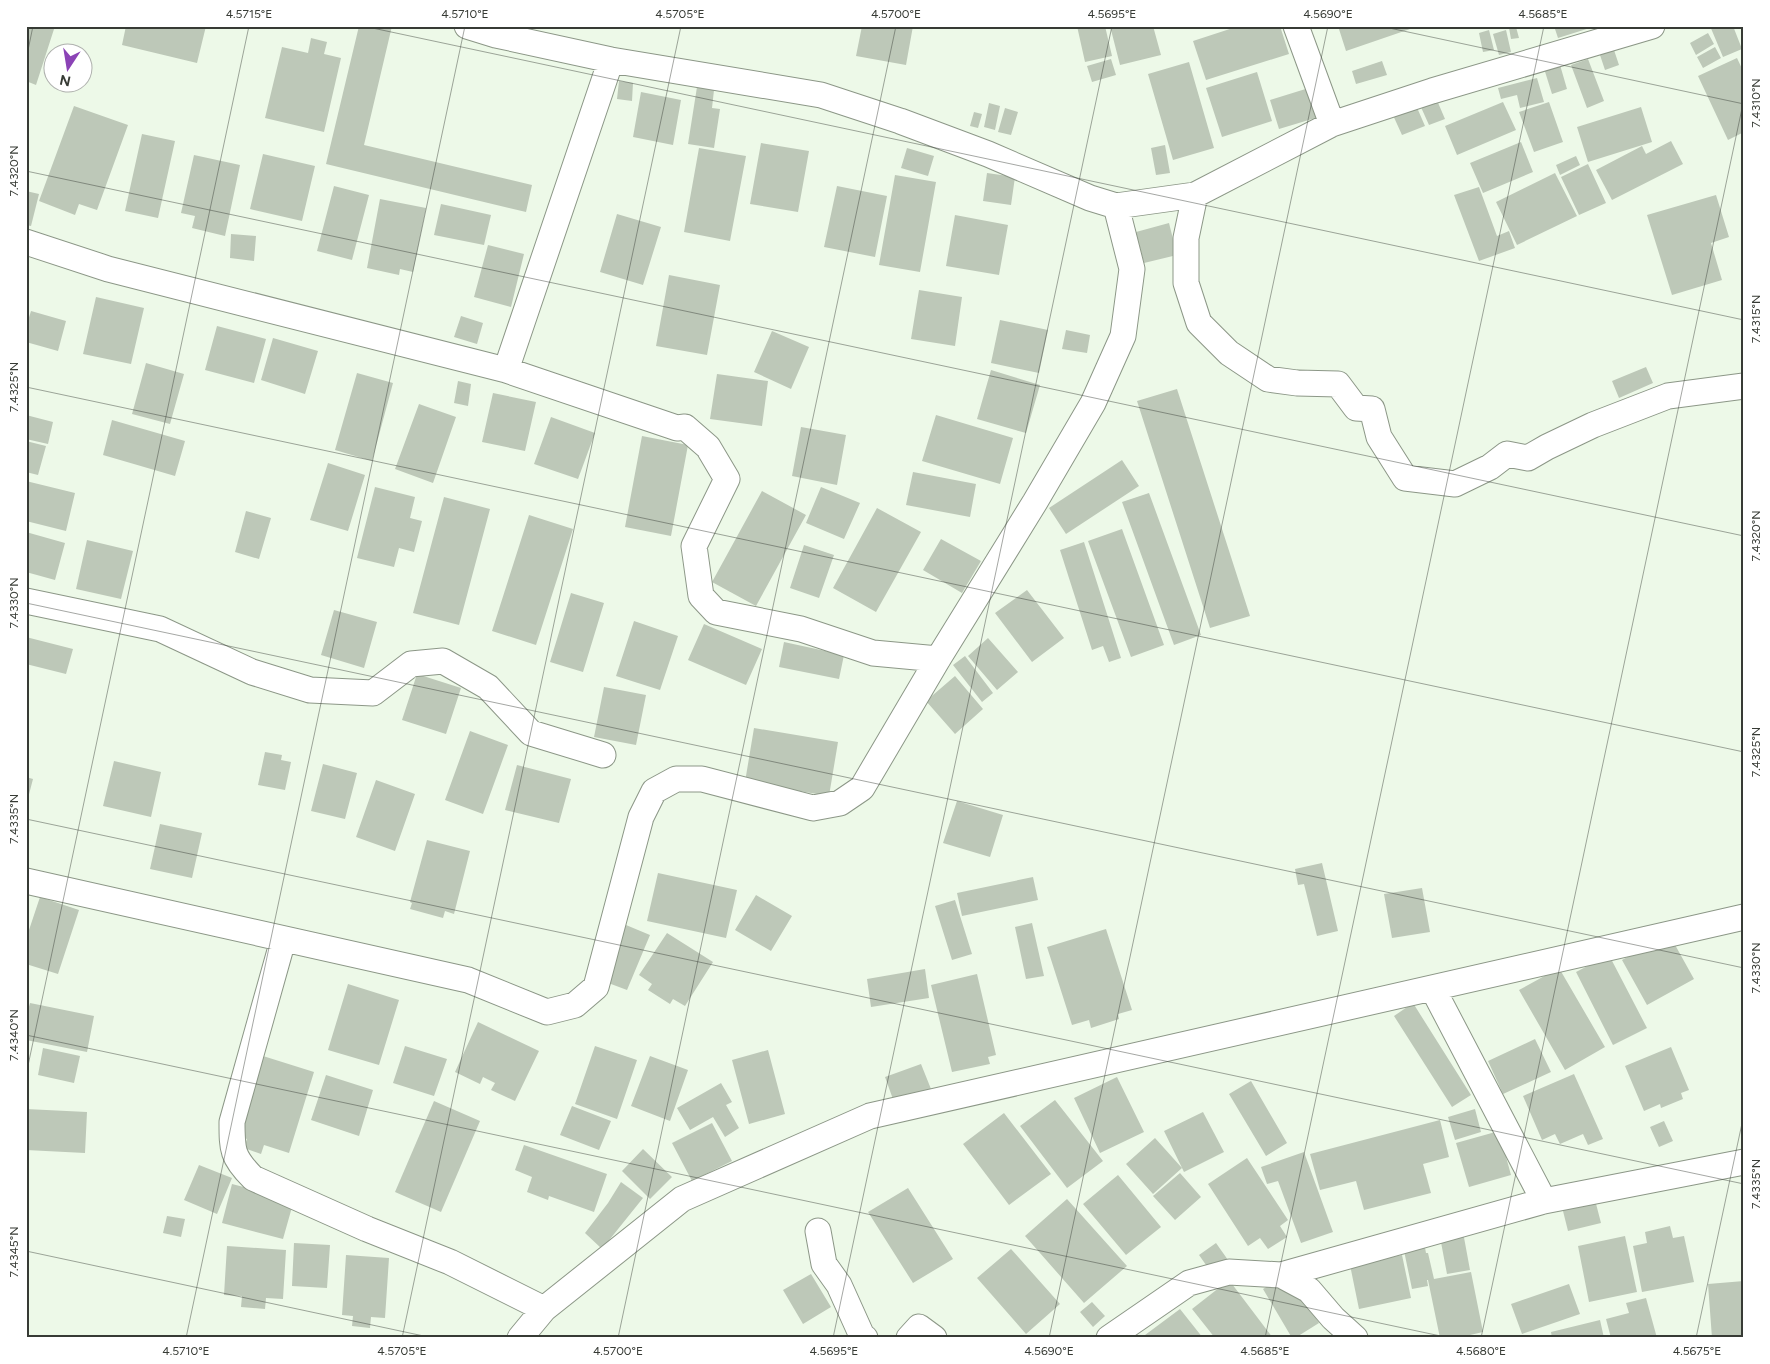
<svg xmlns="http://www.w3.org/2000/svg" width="1770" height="1364" viewBox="0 0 1770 1364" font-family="Figtree,sans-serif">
  <rect width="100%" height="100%" fill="#edf9e8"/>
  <path fill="#bdc8b8" d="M26,26H55L36,85L26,81Z
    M126,26H206L197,63L122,45Z
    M359,26H392L364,145L532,185L526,212L326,164Z
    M862,26H913L906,65L856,56Z
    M1077,26H1105L1112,56L1085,62Z
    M1110,26H1153L1161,55L1120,65Z
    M1239,26H1280L1289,54L1206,80L1193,41Z
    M1338,26H1416V27L1346,51Z
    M1554,26H1593V27L1558,38Z
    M1710,26H1733L1742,49L1723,57Z
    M1516,27L1519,38L1511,39L1509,28Z
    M1489,30L1494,50L1483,52L1479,33Z
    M1506,30L1511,52L1499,55L1493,34Z
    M1708,33L1714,44L1696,55L1690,43Z
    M311,38L327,42L324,54L341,58L324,132L265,118L282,47L308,53Z
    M1613,47L1619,65L1605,70L1599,52Z
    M1715,47L1721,58L1703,68L1697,57Z
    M1558,58L1567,89L1552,94L1542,62Z
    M1737,58L1744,73V132L1728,140L1698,76Z
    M1111,59L1116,75L1092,82L1087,66Z
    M1588,59L1604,101L1587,108L1571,65Z
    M1382,61L1387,75L1356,84L1352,71Z
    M1189,62L1214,148L1173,160L1148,74Z
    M1257,72L1272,121L1222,137L1206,88Z
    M1537,78L1544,102L1520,108L1517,95L1501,99L1498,88Z
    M619,81L633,83L632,101L617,99Z
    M697,87L714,90L712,108L720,109L714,148L688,144Z
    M1312,87L1322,116L1279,129L1270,100Z
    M641,92L681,100L673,145L633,137Z
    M1436,98L1445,119L1429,125L1420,105Z
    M1503,102L1516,130L1457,155L1445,126Z
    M1549,102L1563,142L1534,152L1519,112Z
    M989,103L1000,106L995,130L984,127Z
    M1415,103L1425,126L1402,135L1392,113Z
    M74,106L128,125L97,210L79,204L75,215L39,201Z
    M1641,107L1652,142L1588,162L1577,127Z
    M1005,108L1018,112L1011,135L998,132Z
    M974,112L982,114L978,128L970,126Z
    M142,134L175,141L158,218L125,211Z
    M1671,141L1683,164L1612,200L1596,170L1642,146L1646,154Z
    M1521,142L1533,172L1483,193L1470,163Z
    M761,143L809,151L798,212L750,204Z
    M1165,145L1170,173L1156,175L1151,148Z
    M699,148L746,156L730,241L684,232Z
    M907,148L934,156L928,176L901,168Z
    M263,154L315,166L302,221L250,209Z
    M194,155L240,165L225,236L192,228L195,216L181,213Z
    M1576,156L1580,165L1560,175L1556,165Z
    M1588,164L1606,203L1579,215L1561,177Z
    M987,173L1015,177L1011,205L983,201Z
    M1555,173L1577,216L1517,245L1496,202Z
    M895,175L936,182L920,272L879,265Z
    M334,186L369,195L352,260L317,251Z
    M837,186L887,196L875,257L824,247Z
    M1479,187L1497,236L1509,231L1515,248L1479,261L1454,195Z
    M26,191L39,194L31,226L26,225Z
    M1716,195L1729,237L1711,243L1722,280L1672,295L1647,215Z
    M380,199L426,208L413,272L400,269L399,275L367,268Z
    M441,204L491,215L484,245L434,235Z
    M617,214L661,227L643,285L600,272Z
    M955,215L1008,225L999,275L946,266Z
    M1169,223L1177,255L1144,263L1136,232Z
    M231,234L256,236L254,261L230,258Z
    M488,245L524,254L511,307L474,297Z
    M669,275L720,285L707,355L656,346Z
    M919,290L962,297L955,346L911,339Z
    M96,297L144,308L131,364L83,354Z
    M31,311L66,321L58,351L26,342V327Z
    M461,316L483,323L477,344L454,337Z
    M1000,320L1048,330L1039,373L991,363Z
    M217,326L266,339L254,383L205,370Z
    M1066,330L1090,335L1087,353L1062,349Z
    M772,331L809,347L791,389L754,372Z
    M273,338L318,351L305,394L261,380Z
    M146,363L184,374L170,424L132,414Z
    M1646,367L1653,383L1619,398L1612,381Z
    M991,370L1040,385L1026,433L977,419Z
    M357,373L393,383L372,461L335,450Z
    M717,374L768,381L762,426L710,419Z
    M458,381L471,384L468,406L454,403Z
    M1177,389L1250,616L1210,628L1137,401Z
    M493,393L536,402L525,451L482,442Z
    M419,404L456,417L433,483L395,469Z
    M26,415L53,422L48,444L26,439Z
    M936,415L1013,438L1000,484L922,461Z
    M551,417L595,433L578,479L534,464Z
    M112,420L185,441L175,476L103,455Z
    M801,427L846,435L837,485L792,476Z
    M642,436L688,445L671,536L625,527Z
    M26,441L46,446L38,475L26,472Z
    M1122,460L1139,486L1066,534L1049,508Z
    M328,463L365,475L348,531L310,520Z
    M913,472L976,484L970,517L906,505Z
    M26,481L75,493L66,531L26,521Z
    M375,487L415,497L410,518L422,521L414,552L399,548L394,567L357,558Z
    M821,487L860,503L844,539L806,523Z
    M762,491L806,515L756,606L712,582Z
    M1149,493L1201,635L1174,645L1122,502Z
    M444,497L490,509L459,625L413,613Z
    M877,508L921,532L876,612L833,588Z
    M246,511L271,518L259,559L235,552Z
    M529,515L573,529L536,645L492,631Z
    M1122,529L1164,645L1131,657L1088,541Z
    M26,532L65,543L55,580L26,572Z
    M941,539L981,561L962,593L923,570Z
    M87,540L133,551L121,599L76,589Z
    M1084,542L1121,658L1109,662L1103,646L1092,650L1060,550Z
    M804,545L834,555L819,598L790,588Z
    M1027,590L1064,638L1032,662L995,613Z
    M571,593L604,603L583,672L550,662Z
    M334,610L377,622L364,668L321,655Z
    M634,621L678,636L660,690L616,676Z
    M704,624L762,649L746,685L688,660Z
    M26,637L73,649L66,674L26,664Z
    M988,638L1018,672L997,690L968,656Z
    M784,642L844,655L839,679L779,667Z
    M965,656L993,693L982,702L953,665Z
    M417,674L461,688L446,734L402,720Z
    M955,676L983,709L955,734L926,701Z
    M604,687L646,695L636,745L594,737Z
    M754,728L838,742L829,796L745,782Z
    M470,731L508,745L483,814L445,800Z
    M265,752L282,755L281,760L291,762L285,790L258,785Z
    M114,761L161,772L151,817L103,806Z
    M323,764L357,773L345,819L311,811Z
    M517,765L571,779L559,823L505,810Z
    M26,777L33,779L27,802H26Z
    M376,780L415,794L395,851L356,837Z
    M957,801L1003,815L990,857L943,843Z
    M160,824L202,833L192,878L150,869Z
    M427,840L470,851L454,914L445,911L443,918L410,909L412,903L410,902Z
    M1322,863L1338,931L1317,936L1304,884L1298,885L1295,869Z
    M658,873L737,890L726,938L647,921Z
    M1033,877L1038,900L962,916L957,893Z
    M1422,888L1430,932L1392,938L1384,894Z
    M756,895L792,916L771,951L735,930Z
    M40,897L79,910L58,974L26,964V939Z
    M955,900L972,954L952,960L935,906Z
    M1032,923L1044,976L1026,979L1015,927Z
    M626,925L650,935L627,990L603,981Z
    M1106,929L1132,1010L1118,1014L1119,1019L1091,1028L1089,1020L1072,1025L1047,947Z
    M667,933L713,962L685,1006L673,999L670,1004L648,990L652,984L639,975Z
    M1669,934L1694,979L1647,1005L1622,960Z
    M1609,955L1647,1028L1613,1045L1576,972Z
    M1559,968L1605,1047L1565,1070L1519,990Z
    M925,969L929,998L871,1007L867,979Z
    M977,974L996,1055L988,1057L990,1064L952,1072L931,985Z
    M348,984L399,1000L379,1065L328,1050Z
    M30,1003L94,1016L87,1052L26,1040V1018Z
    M1413,1003L1471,1095L1452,1107L1394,1016Z
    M478,1022L539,1051L515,1101L491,1090L495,1083L483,1077L480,1084L455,1072Z
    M1535,1039L1551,1072L1503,1094L1488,1061Z
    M405,1046L447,1059L434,1096L393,1083Z
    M595,1046L637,1060L617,1119L575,1104Z
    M1671,1047L1689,1090L1681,1093L1683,1099L1661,1108L1660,1104L1644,1111L1625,1066Z
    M43,1048L80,1056L74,1083L38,1075Z
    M768,1050L785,1114L749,1124L732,1060Z
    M263,1056L314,1072L289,1153L264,1145L261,1154L244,1148L247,1139L239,1136Z
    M650,1056L688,1070L670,1121L631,1106Z
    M921,1064L931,1089L894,1102L885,1077Z
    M1574,1074L1603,1139L1588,1145L1583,1134L1560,1144L1555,1134L1542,1140L1523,1096Z
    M326,1075L373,1090L359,1136L311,1120Z
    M1117,1077L1144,1132L1100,1153L1074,1098Z
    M1251,1081L1287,1143L1266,1156L1229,1094Z
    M721,1083L732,1102L726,1105L739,1128L725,1137L713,1117L690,1130L677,1108Z
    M1055,1100L1103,1161L1067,1188L1020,1126Z
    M434,1101L480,1121L441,1212L395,1192Z
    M572,1106L611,1121L599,1150L560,1135Z
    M26,1109L87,1112L85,1153L26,1150Z
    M1475,1109L1481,1132L1455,1140L1448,1117Z
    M1203,1112L1224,1152L1184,1172L1164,1131Z
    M1004,1113L1051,1174L1009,1205L963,1144Z
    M1440,1120L1449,1157L1423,1164L1431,1193L1364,1210L1356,1181L1320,1190L1310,1154Z
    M1664,1121L1673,1141L1659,1147L1650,1127Z
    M712,1123L732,1161L692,1181L672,1143Z
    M1499,1131L1511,1175L1469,1187L1456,1143Z
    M1155,1138L1182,1168L1153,1194L1126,1164Z
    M524,1145L607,1174L594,1212L549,1196L548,1200L527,1192L532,1177L515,1170Z
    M643,1149L672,1177L650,1199L622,1171Z
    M1304,1152L1333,1232L1301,1243L1278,1181L1267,1184L1261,1167Z
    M1247,1158L1288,1220L1280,1226L1287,1237L1268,1249L1260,1238L1248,1246L1208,1184Z
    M199,1165L232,1178L217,1214L184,1200Z
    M1180,1173L1201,1197L1175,1220L1153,1196Z
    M1118,1175L1161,1227L1126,1255L1083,1204Z
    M621,1182L643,1198L602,1249L585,1233L608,1203Z
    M232,1184L294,1200L283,1239L222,1223Z
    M908,1188L953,1259L913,1283L868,1212Z
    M1594,1196L1601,1223L1568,1231L1561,1203Z
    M1067,1199L1127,1266L1084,1303L1025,1236Z
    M167,1216L185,1219L181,1237L163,1233Z
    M1670,1226L1673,1238L1684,1236L1694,1282L1642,1292L1633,1246L1647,1243L1645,1232Z
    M1463,1232L1470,1270L1447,1274L1440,1237Z
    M1625,1236L1637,1292L1589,1302L1578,1246Z
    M1424,1242L1426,1253H1428L1434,1279L1471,1272L1483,1332L1457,1338H1440L1428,1280H1427L1428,1286L1412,1289L1403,1246Z
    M294,1243L330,1245L327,1288L292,1286Z
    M1216,1243L1228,1260L1211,1272L1199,1255Z
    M227,1246L286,1250L283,1299L266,1298L265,1309L241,1307L242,1296L224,1295Z
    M1011,1249L1060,1304L1026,1334L977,1278Z
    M346,1255L389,1258L385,1318L371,1317L370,1328L352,1326L353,1316L342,1315Z
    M1402,1255L1411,1298L1359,1309L1350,1265Z
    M811,1274L831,1307L803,1324L783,1290Z
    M1280,1279L1294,1283L1319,1323L1295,1338H1292L1263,1289Z
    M1229,1280L1273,1338H1215L1192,1309Z
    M1744,1281V1338H1712L1708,1284Z
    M1569,1284L1580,1314L1522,1334L1511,1304Z
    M1646,1298L1657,1338H1611L1606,1319L1629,1313L1626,1303Z
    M1092,1302L1105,1316L1093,1327L1080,1312Z
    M1180,1309L1203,1338H1141Z
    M1600,1320L1604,1338H1552L1551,1332Z"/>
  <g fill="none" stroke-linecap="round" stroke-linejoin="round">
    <defs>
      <path id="minor" d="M467,26L496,35L611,60L821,95L900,121L988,154L1090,198L1116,206L1195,195L1332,124L1432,91L1652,26
        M1296,26L1332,124
        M611,60L506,370L677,428L685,427L708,447L727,479L694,546L701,596L716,612L801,629L873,653L938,659
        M1195,195L1186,238V283L1199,323L1229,353L1268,379L1297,383L1338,384L1356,408L1372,409L1379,437L1405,478L1455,484L1490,467L1507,454L1528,458L1547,447L1593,425L1668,396L1744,386
        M26,242L108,269L506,370
        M26,601L160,629L252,672L310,690L373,693L411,664L443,661L488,687L531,733L603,755
        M26,881L468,980L547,1012L575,1005L596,987L641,817L654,791L676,779H702L813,808L840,803L862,788L938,659L1035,502L1093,403L1123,336L1132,269L1116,206
        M283,940L232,1122C232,1150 232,1157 253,1178L367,1229L450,1262L544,1309
        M1433,989L1544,1201
        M818,1231L824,1264L839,1285L862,1336L865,1338
        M1281,1275L1544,1201L1744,1162
        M520,1338L544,1309L682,1199L870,1116L1744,917
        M909,1338L919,1327L934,1338
        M1109,1338L1189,1283L1229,1272L1281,1275L1309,1290L1333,1318L1355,1338"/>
    </defs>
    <use href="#minor" stroke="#8c9787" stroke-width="27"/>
    <use href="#minor" stroke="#fff" stroke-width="25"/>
  </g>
  <path fill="none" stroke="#373b35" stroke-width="1" stroke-opacity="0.45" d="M363,26L1744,320M1380,26L1744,104M26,60L33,26M26,171L1744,536M26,387L1744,752M26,603L1744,968M26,819L1744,1184M26,1035L1450,1338M26,1075L249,26M26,1251L433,1338M186,1338L465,26M402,1338L681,26M618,1338L896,26M833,1338L1112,26M1049,1338L1328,26M1265,1338L1544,26M1481,1338L1744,99M1696,1338L1744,1114"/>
  <rect width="1770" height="1364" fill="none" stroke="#ffffff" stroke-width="55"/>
  <g transform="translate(68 68) rotate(192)"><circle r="24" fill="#ffffff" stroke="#afb1ae"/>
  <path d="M0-4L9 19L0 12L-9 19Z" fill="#8b43b6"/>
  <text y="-8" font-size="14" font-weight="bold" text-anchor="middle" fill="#373b35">N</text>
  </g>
  <rect x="28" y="28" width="1714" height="1308" fill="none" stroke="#373b35" stroke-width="2"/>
  <g font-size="12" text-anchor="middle" fill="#373b35">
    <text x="249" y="18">4.5715°E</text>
    <text x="465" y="18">4.5710°E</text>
    <text x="680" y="18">4.5705°E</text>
    <text x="896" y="18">4.5700°E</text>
    <text x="1112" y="18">4.5695°E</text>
    <text x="1328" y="18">4.5690°E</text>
    <text x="1543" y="18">4.5685°E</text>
    <text transform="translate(1756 103) rotate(-90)" y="4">7.4310°N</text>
    <text transform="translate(14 171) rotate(-90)" y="4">7.4320°N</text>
    <text transform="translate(1756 319) rotate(-90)" y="4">7.4315°N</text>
    <text transform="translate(14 387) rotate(-90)" y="4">7.4325°N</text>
    <text transform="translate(1756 536) rotate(-90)" y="4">7.4320°N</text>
    <text transform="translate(14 603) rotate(-90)" y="4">7.4330°N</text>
    <text transform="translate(1756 752) rotate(-90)" y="4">7.4325°N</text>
    <text transform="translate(14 819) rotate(-90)" y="4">7.4335°N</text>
    <text transform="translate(1756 968) rotate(-90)" y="4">7.4330°N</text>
    <text transform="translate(14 1035) rotate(-90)" y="4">7.4340°N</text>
    <text transform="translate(1756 1184) rotate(-90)" y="4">7.4335°N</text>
    <text transform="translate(14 1252) rotate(-90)" y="4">7.4345°N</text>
    <text x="186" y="1355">4.5710°E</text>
    <text x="402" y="1355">4.5705°E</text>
    <text x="618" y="1355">4.5700°E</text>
    <text x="834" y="1355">4.5695°E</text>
    <text x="1049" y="1355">4.5690°E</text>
    <text x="1265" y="1355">4.5685°E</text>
    <text x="1481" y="1355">4.5680°E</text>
    <text x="1697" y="1355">4.5675°E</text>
  </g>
</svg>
